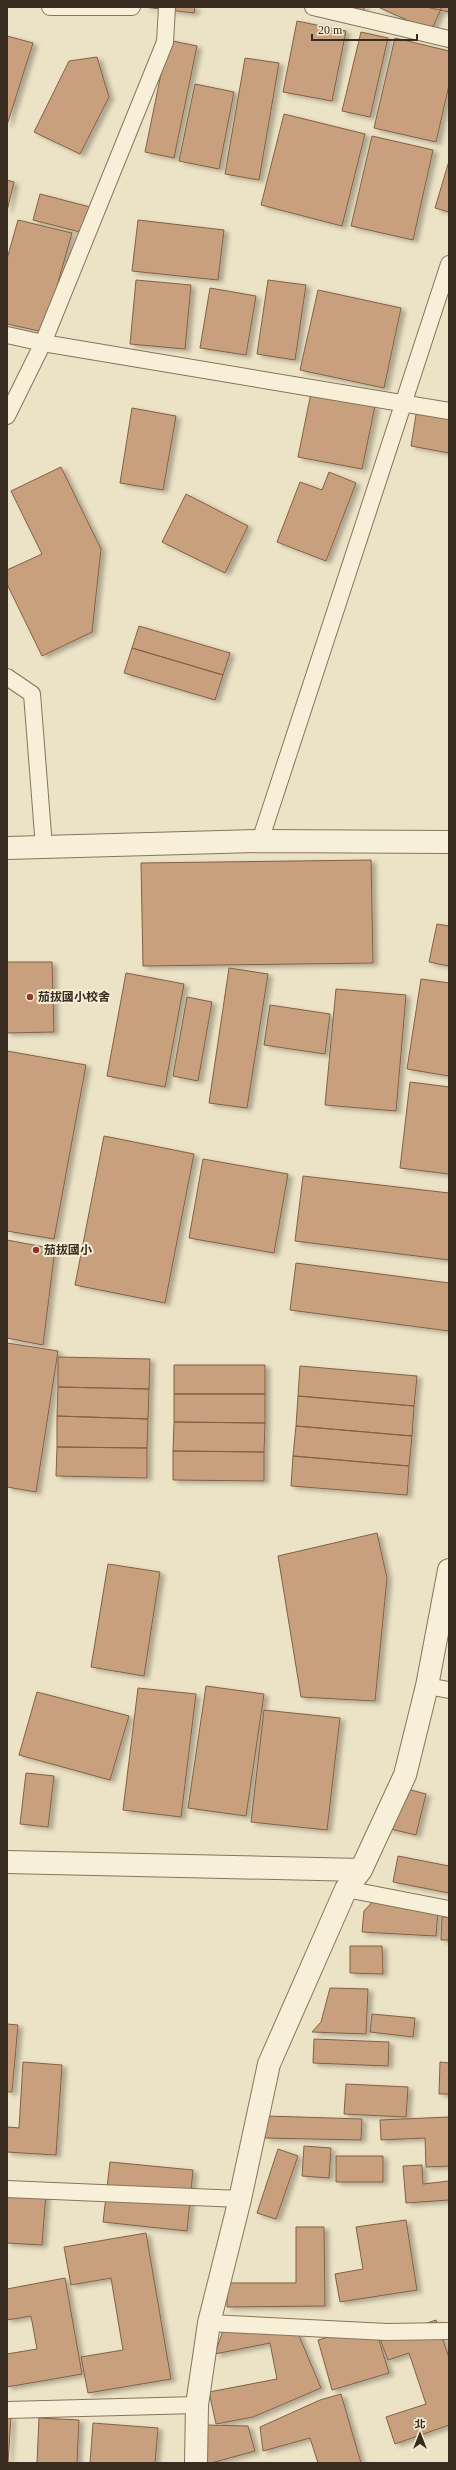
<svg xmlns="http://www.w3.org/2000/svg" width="456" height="2470" viewBox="0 0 456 2470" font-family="'Times New Roman','Noto Sans TC',serif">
  <defs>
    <filter id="shadow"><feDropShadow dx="4.5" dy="2.5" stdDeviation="2" flood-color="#0004"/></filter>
  </defs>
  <rect width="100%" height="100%" fill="#ece2c5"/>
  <path fill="#c8a07d" stroke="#846043" filter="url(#shadow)" d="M144,7H195L194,13Z
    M341,7H365L360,16Z
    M378,7H442L431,31Z
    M426,7H449V12Z
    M297,21L346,31L332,101L283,92Z
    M361,32L388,38L370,117L342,111Z
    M7,36L33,43L7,125Z
    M395,38L449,51V85L436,142L374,128Z
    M168,40L197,46L174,158L145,152Z
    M97,57L109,97L80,154L34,132L69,61Z
    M245,58L279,63L259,180L225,174Z
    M195,84L234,92L219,169L179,161Z
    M284,114L365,134L342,226L261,205Z
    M372,136L433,150L413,240L351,226Z
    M449,161V212L435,208Z
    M7,180L14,182L7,211Z
    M40,194L90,207L84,233L33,220Z
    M18,220L72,233L44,332L7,324V259Z
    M138,220L224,230L218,280L132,271Z
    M136,280L191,285L185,349L130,344Z
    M268,280L306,285L295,360L257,354Z
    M210,288L256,296L246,355L200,348Z
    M318,290L401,308L384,388L300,370Z
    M311,393L375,406L362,469L298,457Z
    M418,402L449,407V453L411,446Z
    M132,408L176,416L163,490L120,483Z
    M61,467L101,549L92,632L42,656L7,584V570L42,554L11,491Z
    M329,472L356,483L326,561L277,542L300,482L322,490Z
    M186,494L248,526L225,573L162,542Z
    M139,626L230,653L223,675L132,648Z
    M132,648L223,675L215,700L124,673Z
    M371,860L373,963L143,966L141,863Z
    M437,924L449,926V966L429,962Z
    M7,962H52L54,1032L7,1033Z
    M229,968L268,974L247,1108L209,1103Z
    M126,973L184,984L165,1087L107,1076Z
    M421,979L449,983V1076L407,1069Z
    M336,989L406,995L396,1111L325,1105Z
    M187,997L212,1002L198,1081L173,1076Z
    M270,1005L330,1014L325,1054L264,1045Z
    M7,1051L86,1065L54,1239L7,1231Z
    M410,1082L449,1087V1174L400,1168Z
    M104,1136L194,1154L165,1303L75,1285Z
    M203,1159L288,1174L274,1253L189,1238Z
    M303,1176L449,1193V1260L295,1241Z
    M7,1240L55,1249L43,1345L7,1338Z
    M296,1263L449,1283V1331L290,1310Z
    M7,1343L58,1351L36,1492L7,1487Z
    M58,1357L150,1359L149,1389L58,1387Z
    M174,1365H265V1394H174Z
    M300,1366L417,1376L414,1406L298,1396Z
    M58,1387L149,1389L148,1419L57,1416Z
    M174,1394H265V1423L174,1422Z
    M298,1396L414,1406L412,1436L296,1426Z
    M57,1416L148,1419L147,1448L57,1447Z
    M174,1422L265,1423L264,1452L173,1451Z
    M296,1426L412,1436L409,1466L293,1456Z
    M57,1447L147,1448V1478L56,1476Z
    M173,1451L264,1452V1481L173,1480Z
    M293,1456L409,1466L407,1495L291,1486Z
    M377,1533L387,1578L375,1701L301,1697L278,1556Z
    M108,1564L160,1572L144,1676L91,1667Z
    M206,1686L264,1694L246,1816L188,1808Z
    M138,1688L196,1694L181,1817L123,1810Z
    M37,1692L129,1716L110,1780L19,1755Z
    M264,1710L340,1718L327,1830L251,1822Z
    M26,1773L54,1776L48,1827L20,1824Z
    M388,1784L426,1794L416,1835L378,1826Z
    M398,1856L449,1866V1893L393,1882Z
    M374,1900L438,1910L436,1936L362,1932L364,1911Z
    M442,1917H449V1940H441Z
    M350,1946H382L383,1974L350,1973Z
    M330,1988L368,1989L366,2034L312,2032L321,2022Z
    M372,2014L415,2018L413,2037L370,2032Z
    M7,2024L18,2025L12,2092H7Z
    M314,2039L389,2042L388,2066L313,2063Z
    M23,2062L62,2065L56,2155L7,2152V2127L19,2128Z
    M440,2062L449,2063V2094H439Z
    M346,2084L408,2087L406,2117L344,2114Z
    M267,2116L362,2119L361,2140L265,2138Z
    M449,2117V2166L426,2167L425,2138L381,2140L380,2120Z
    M304,2146L331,2148L329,2178L302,2176Z
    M278,2149L298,2156L276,2219L257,2213Z
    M336,2156H383V2182H336Z
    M110,2162L193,2170L187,2231L103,2222Z
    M422,2165L423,2184L449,2181V2200L406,2203L403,2166Z
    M7,2190L46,2192L42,2245L7,2243Z
    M406,2220L417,2290L340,2302L335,2274L363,2269L356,2227Z
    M296,2227H324L325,2306L227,2307V2283H296Z
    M146,2233L171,2379L88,2393L81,2357L123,2350L111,2278L71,2285L64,2247Z
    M65,2278L82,2374L7,2387V2354L37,2349L31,2316L7,2320V2289Z
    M436,2320L449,2358V2425L395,2444L386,2417L426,2404L409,2353L388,2360L380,2339Z
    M374,2324L389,2373L332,2390L318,2340Z
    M223,2330L297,2331L321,2388L253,2417L216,2424L209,2392L277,2379L270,2343L215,2354Z
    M341,2394L361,2463H318L310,2438L263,2451L260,2427L320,2400Z
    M7,2417H11L8,2463H7Z
    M39,2418L79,2420L77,2463H37Z
    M93,2423L158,2428L155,2463H90Z
    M205,2425L248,2426L255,2451L211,2463H199Z"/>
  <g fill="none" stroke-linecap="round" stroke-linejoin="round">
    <defs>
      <path id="service" d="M50,7H132
        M313,7L449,39
        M7,335L43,343L449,411
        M7,416L43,343L165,42L167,7
        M7,677L32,694L44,847
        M260,841L449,264
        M427,1686L449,1690
        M346,1889L449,1909
        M7,2189L240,2199
        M209,2323L387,2332L449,2331
        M7,2410L197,2405"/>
      <path id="minor" d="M7,1862L361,1870
        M196,2463L197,2405L209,2323L240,2199L269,2064L346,1889L361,1870L405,1775L427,1686L449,1570"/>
      <path id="tertiary" d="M7,848L260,841L449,842"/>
    </defs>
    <use href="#service" stroke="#86755c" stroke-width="18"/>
    <use href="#minor" stroke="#86755c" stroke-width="24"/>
    <use href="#tertiary" stroke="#86755c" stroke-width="24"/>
    <use href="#service" stroke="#f7efd8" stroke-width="16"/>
    <use href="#minor" stroke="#f7efd8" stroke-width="22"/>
    <use href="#tertiary" stroke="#f7efd8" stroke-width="22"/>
  </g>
  <g fill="#92342f" stroke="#f4ecd4" stroke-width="1.5">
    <circle cx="30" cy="997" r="4"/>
    <circle cx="36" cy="1250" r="4"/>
  </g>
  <g text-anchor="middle" stroke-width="4" stroke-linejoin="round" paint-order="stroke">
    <g font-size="12" font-weight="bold" fill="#372c1f" stroke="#f4ecd4" text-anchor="start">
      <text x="38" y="1001">茄拔國小校舍</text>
      <text x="44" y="1254">茄拔國小</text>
    </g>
  </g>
  <rect width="456" height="2470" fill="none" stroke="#372c1f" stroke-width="16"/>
  <g transform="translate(420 2434)" stroke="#f4ecd4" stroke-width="3" paint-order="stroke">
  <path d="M0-3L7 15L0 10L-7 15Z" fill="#372c1f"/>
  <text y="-6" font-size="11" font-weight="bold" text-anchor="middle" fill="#372c1f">北</text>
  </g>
  <path d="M312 34v6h105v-6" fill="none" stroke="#372c1f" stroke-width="2"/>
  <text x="318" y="34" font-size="12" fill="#372c1f" stroke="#f4ecd4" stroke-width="3" paint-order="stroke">20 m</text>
</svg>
